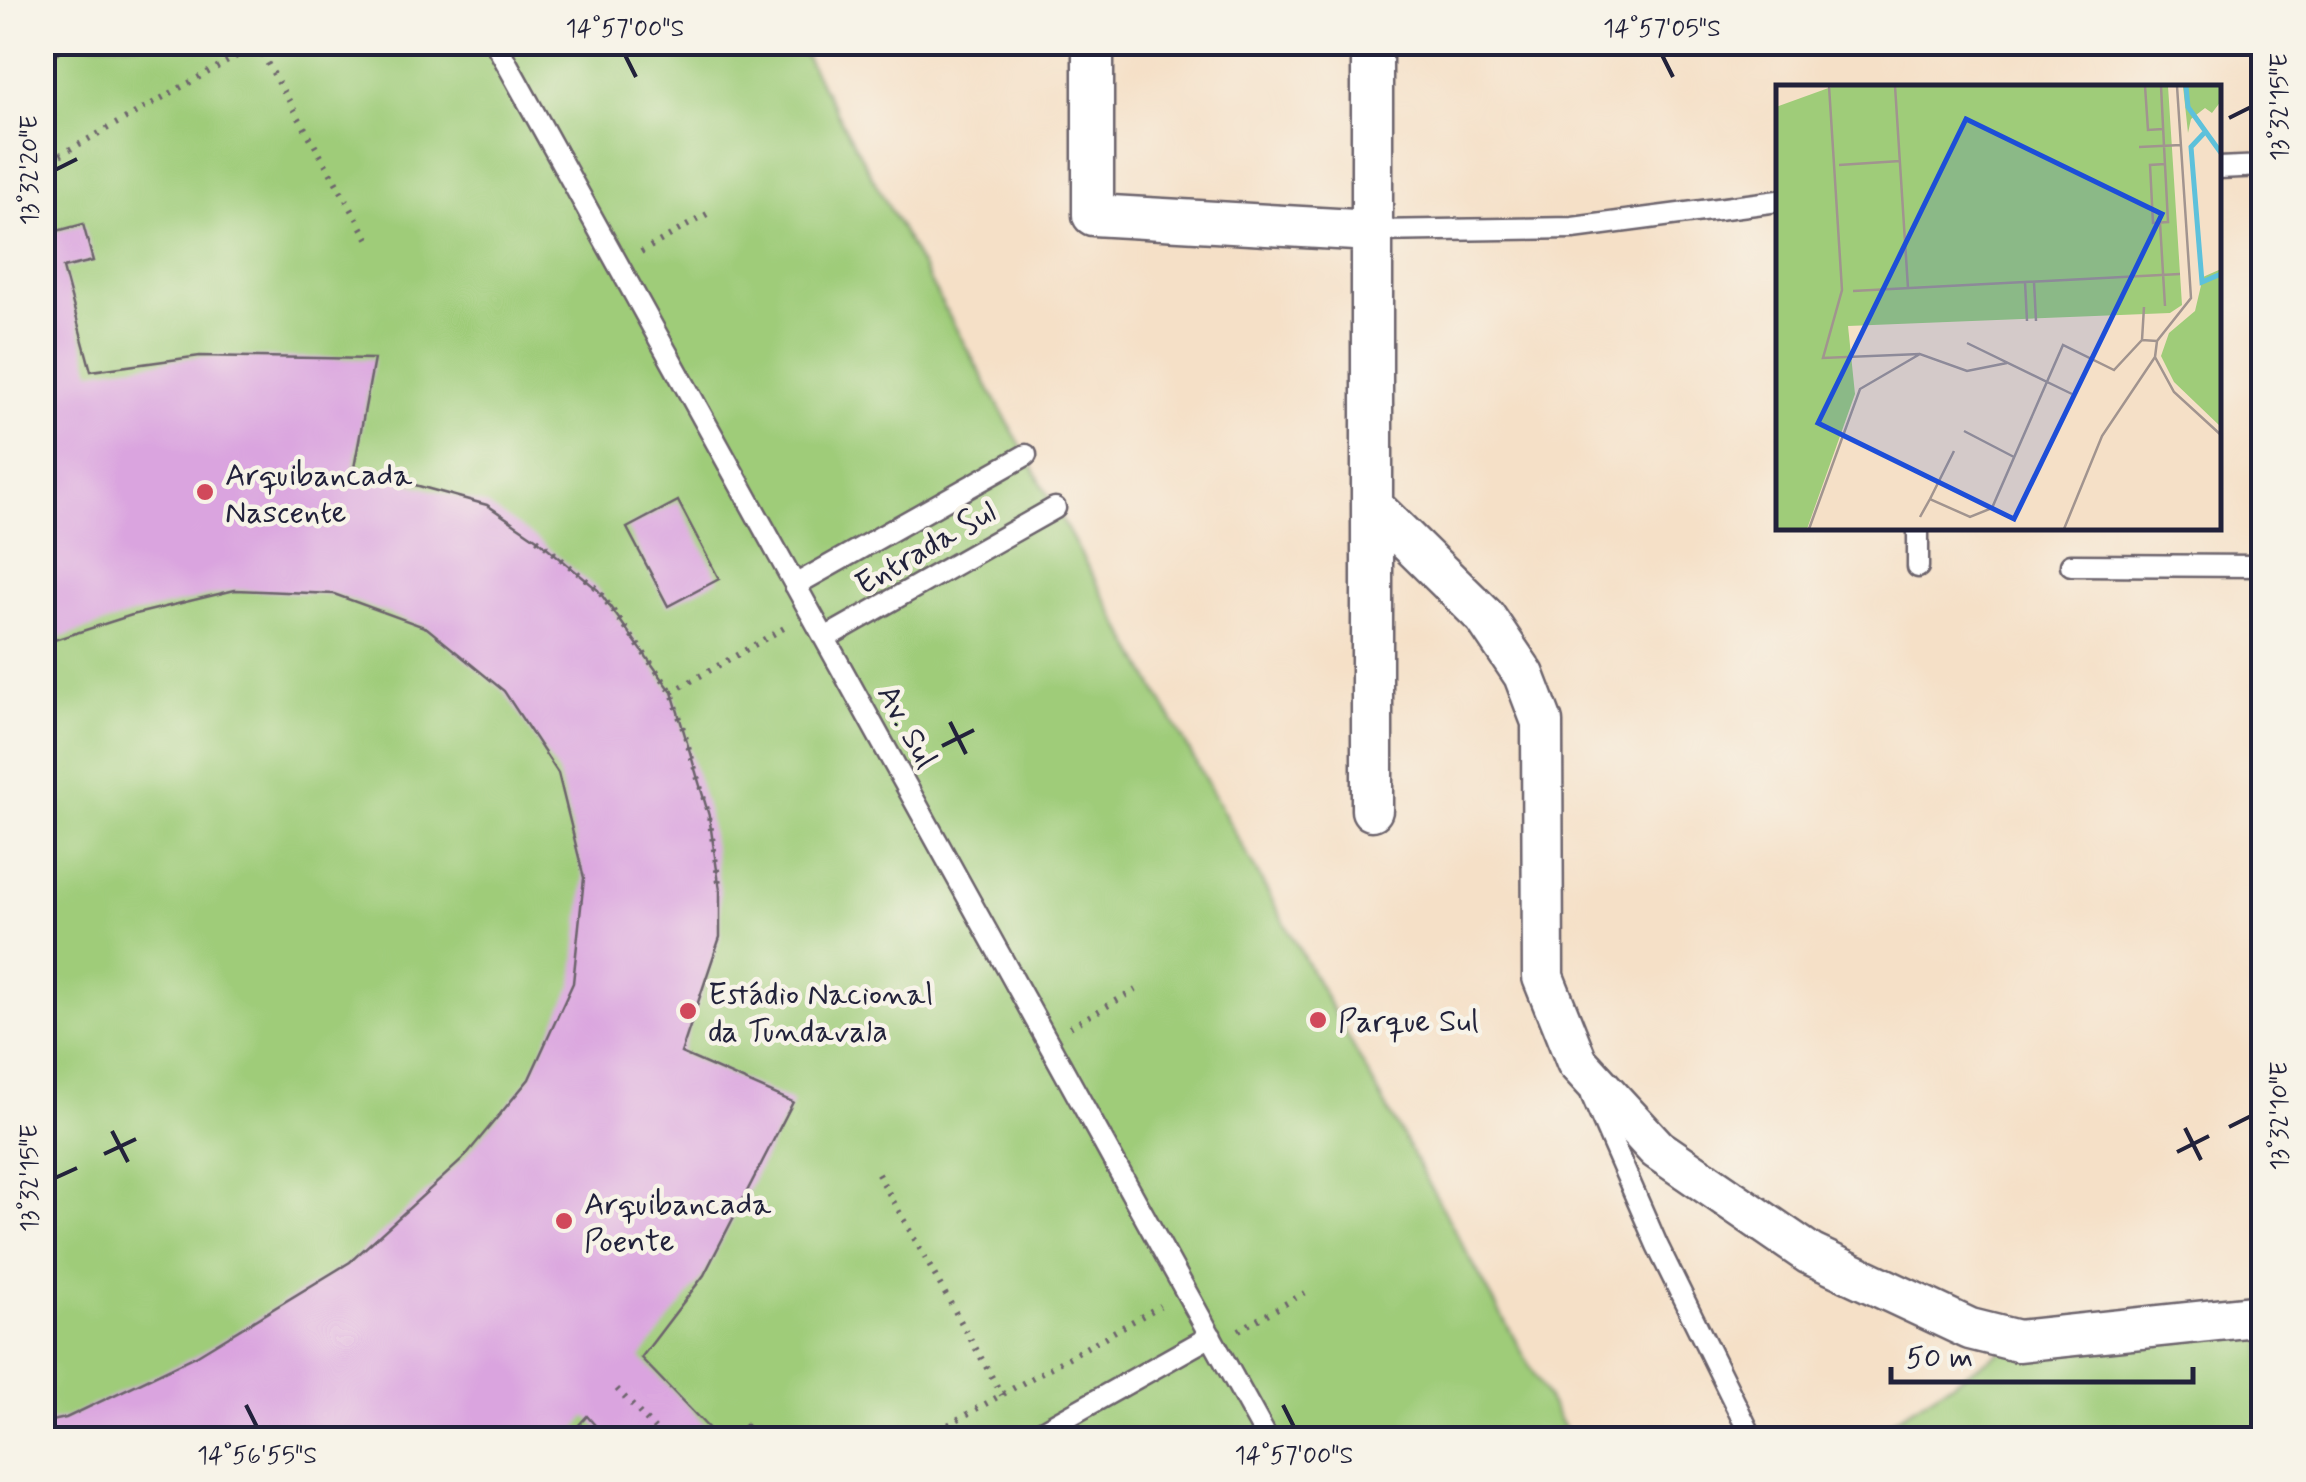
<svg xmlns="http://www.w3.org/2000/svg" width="2306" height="1482" viewBox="0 0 2306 1482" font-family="Mynerve,sans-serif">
  <rect width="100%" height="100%" fill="#f7f3e8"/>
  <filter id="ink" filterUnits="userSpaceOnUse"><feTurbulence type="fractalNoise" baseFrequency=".01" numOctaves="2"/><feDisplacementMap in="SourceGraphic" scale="20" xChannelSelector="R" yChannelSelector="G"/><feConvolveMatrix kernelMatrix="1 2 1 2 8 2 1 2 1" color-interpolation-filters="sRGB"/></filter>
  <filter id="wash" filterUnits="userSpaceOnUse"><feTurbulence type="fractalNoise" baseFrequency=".0048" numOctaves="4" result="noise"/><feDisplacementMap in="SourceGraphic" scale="40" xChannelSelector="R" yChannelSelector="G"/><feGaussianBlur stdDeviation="2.25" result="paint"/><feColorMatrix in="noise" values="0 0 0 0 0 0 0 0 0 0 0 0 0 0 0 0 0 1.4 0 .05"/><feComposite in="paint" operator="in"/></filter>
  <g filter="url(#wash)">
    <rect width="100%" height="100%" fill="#f5e0c7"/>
    <path fill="#9fcc79" stroke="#60775a" stroke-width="2.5" d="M43,43H798L1570,1439H43Z
      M2263,1315V1439L1862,1440L2018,1341Z"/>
    <g id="blocks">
      <path fill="#daa4df" d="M83,224L93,261L63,268L91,371L200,356L374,359L354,468L487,505L537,539L598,590L672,692L709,816L720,890V937L681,1053L793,1102L704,1275L641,1358L720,1440H608L587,1416L565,1440H42V1423L66,1418L196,1356L350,1262L462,1160L529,1079L573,983L584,878L558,773L504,691L427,628L334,594L235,590L132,615L42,644V235Z
        M678,501L719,579L668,606L627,528Z
        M746,1424L761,1440H729Z"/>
    </g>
  </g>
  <g filter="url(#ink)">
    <use href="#blocks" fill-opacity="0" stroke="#6c646c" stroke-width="2.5"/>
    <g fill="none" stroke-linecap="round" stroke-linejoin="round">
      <defs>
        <path id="lane" d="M495,42L1268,1440
          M42,49L54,42
          M2218,168L2264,166
          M1372,231L1573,228L1778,201
          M1918,528V567
          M2071,565L2264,566
          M795,585L1026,455
          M825,638L1055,508
          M1592,1096L1657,1245L1753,1440
          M1026,1440L1211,1336"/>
        <path id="street" d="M1093,42V215L1372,231
          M1372,506L1485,617L1524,675L1542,722L1543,977L1577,1062L1657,1149L1810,1254L1970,1329L2018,1341L2264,1315
          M1372,810V42"/>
      </defs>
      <use href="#lane" stroke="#6c646c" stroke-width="25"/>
      <use href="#street" stroke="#6c646c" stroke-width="45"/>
      <path stroke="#6c646c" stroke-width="6" stroke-dasharray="2.5 8" stroke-linecap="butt" d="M257,45L372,245
        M42,165L262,42
        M641,252L709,213
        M42,341L52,378
        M537,539L598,590L672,692L709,816L720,890
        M672,692L784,628
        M1070,1027L1139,988
        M878,1174L1002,1395
        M1239,1330L1308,1291
        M617,1389L665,1440
        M921,1440L1160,1306"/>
      <use href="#lane" stroke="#fff" stroke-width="20"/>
      <use href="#street" stroke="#fff" stroke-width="40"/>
    </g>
  </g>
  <path fill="none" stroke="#22223b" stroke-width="4" d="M625,55L636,77M1662,55L1673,77M2229,118L2251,107M55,170L77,159M950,722L966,754M942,746L974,730M2229,1127L2251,1116M2185,1128L2201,1160M112,1131L128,1162M2177,1152L2209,1136M104,1154L136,1139M55,1178L77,1168M246,1405L257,1427M1283,1405L1294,1427"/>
  <g fill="#d1495b" stroke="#f7f3e8" stroke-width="4">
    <circle cx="205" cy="492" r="10"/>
    <circle cx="688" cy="1011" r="10"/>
    <circle cx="1318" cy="1020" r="10"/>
    <circle cx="564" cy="1221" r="10"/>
  </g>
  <g text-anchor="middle" stroke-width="9" stroke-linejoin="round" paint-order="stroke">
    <g font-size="32" fill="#22223b" stroke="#f7f3e8" text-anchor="start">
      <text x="225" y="485">Arquibancada<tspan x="225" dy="37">Nascente</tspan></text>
      <text x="708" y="1004">Estádio Nacional<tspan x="708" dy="37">da Tundavala</tspan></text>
      <text x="1338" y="1031">Parque Sul</text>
      <text x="584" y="1214">Arquibancada<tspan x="584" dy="37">Poente</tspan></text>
    </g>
    <g font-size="32" fill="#22223b" stroke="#f7f3e8">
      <text transform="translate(925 547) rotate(-30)" y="11">Entrada Sul</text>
      <text transform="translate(908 726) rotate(61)" y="11">Av. Sul</text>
    </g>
  </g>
  <g transform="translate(1776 85)">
    <rect width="445" height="445" fill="#f5e0c7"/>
    <path d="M58,1H392L406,220L394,228L72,241L79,309L31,444H0V22ZM407,1H445V16L436,28L429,23L415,34L412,48ZM445,184V342L398,297L385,271L393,248L419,226L427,192Z" fill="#9fcc79"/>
    <path fill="none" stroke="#5dc1db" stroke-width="5" d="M410,1L412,22L445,68M430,46L415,62L426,197L445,189"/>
    <path fill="none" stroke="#a1948f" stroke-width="2.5" d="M53,1L66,205L47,273L144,269M119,1L132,203M369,1L372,45L387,44M385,1L388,61L392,137L377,138L374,80L389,79M401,1L415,213L381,256L379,272L398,307L445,350M363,62L405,60M63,80L124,76M384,138L389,221M249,197L251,236M258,197L260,236M77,206L404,189M366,255L368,222M191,258L296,309M188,346L238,372M154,414L178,366M144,432L154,414L194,432L216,423L287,260L338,285L366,255L381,256M33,444L84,304L144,269L191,286L231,278M288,444L326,351L379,272"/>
    <path fill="#1d4ed8" fill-opacity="0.15" stroke="#1d4ed8" stroke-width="5" d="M190,34L386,129L238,434L42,338Z"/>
    <rect width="445" height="445" fill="none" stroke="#22223b" stroke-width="5"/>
  </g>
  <rect width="2306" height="1482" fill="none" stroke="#f7f3e8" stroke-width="110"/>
  <path d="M1891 1367v15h302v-15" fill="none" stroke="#22223b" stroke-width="5"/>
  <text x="1906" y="1367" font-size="30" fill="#22223b" stroke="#f7f3e8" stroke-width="8" paint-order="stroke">50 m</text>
  <rect x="55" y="55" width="2196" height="1372" fill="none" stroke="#22223b" stroke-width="4"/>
  <g font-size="25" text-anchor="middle" fill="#22223b">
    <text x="625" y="36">14°57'00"S</text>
    <text x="1662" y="36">14°57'05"S</text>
    <text transform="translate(2278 107) rotate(-90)" y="9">13°32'15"E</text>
    <text transform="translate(28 170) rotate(-90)" y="9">13°32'20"E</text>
    <text transform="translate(2278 1116) rotate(-90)" y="9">13°32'10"E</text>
    <text transform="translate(28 1178) rotate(-90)" y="9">13°32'15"E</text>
    <text x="257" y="1463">14°56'55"S</text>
    <text x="1294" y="1463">14°57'00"S</text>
  </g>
</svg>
